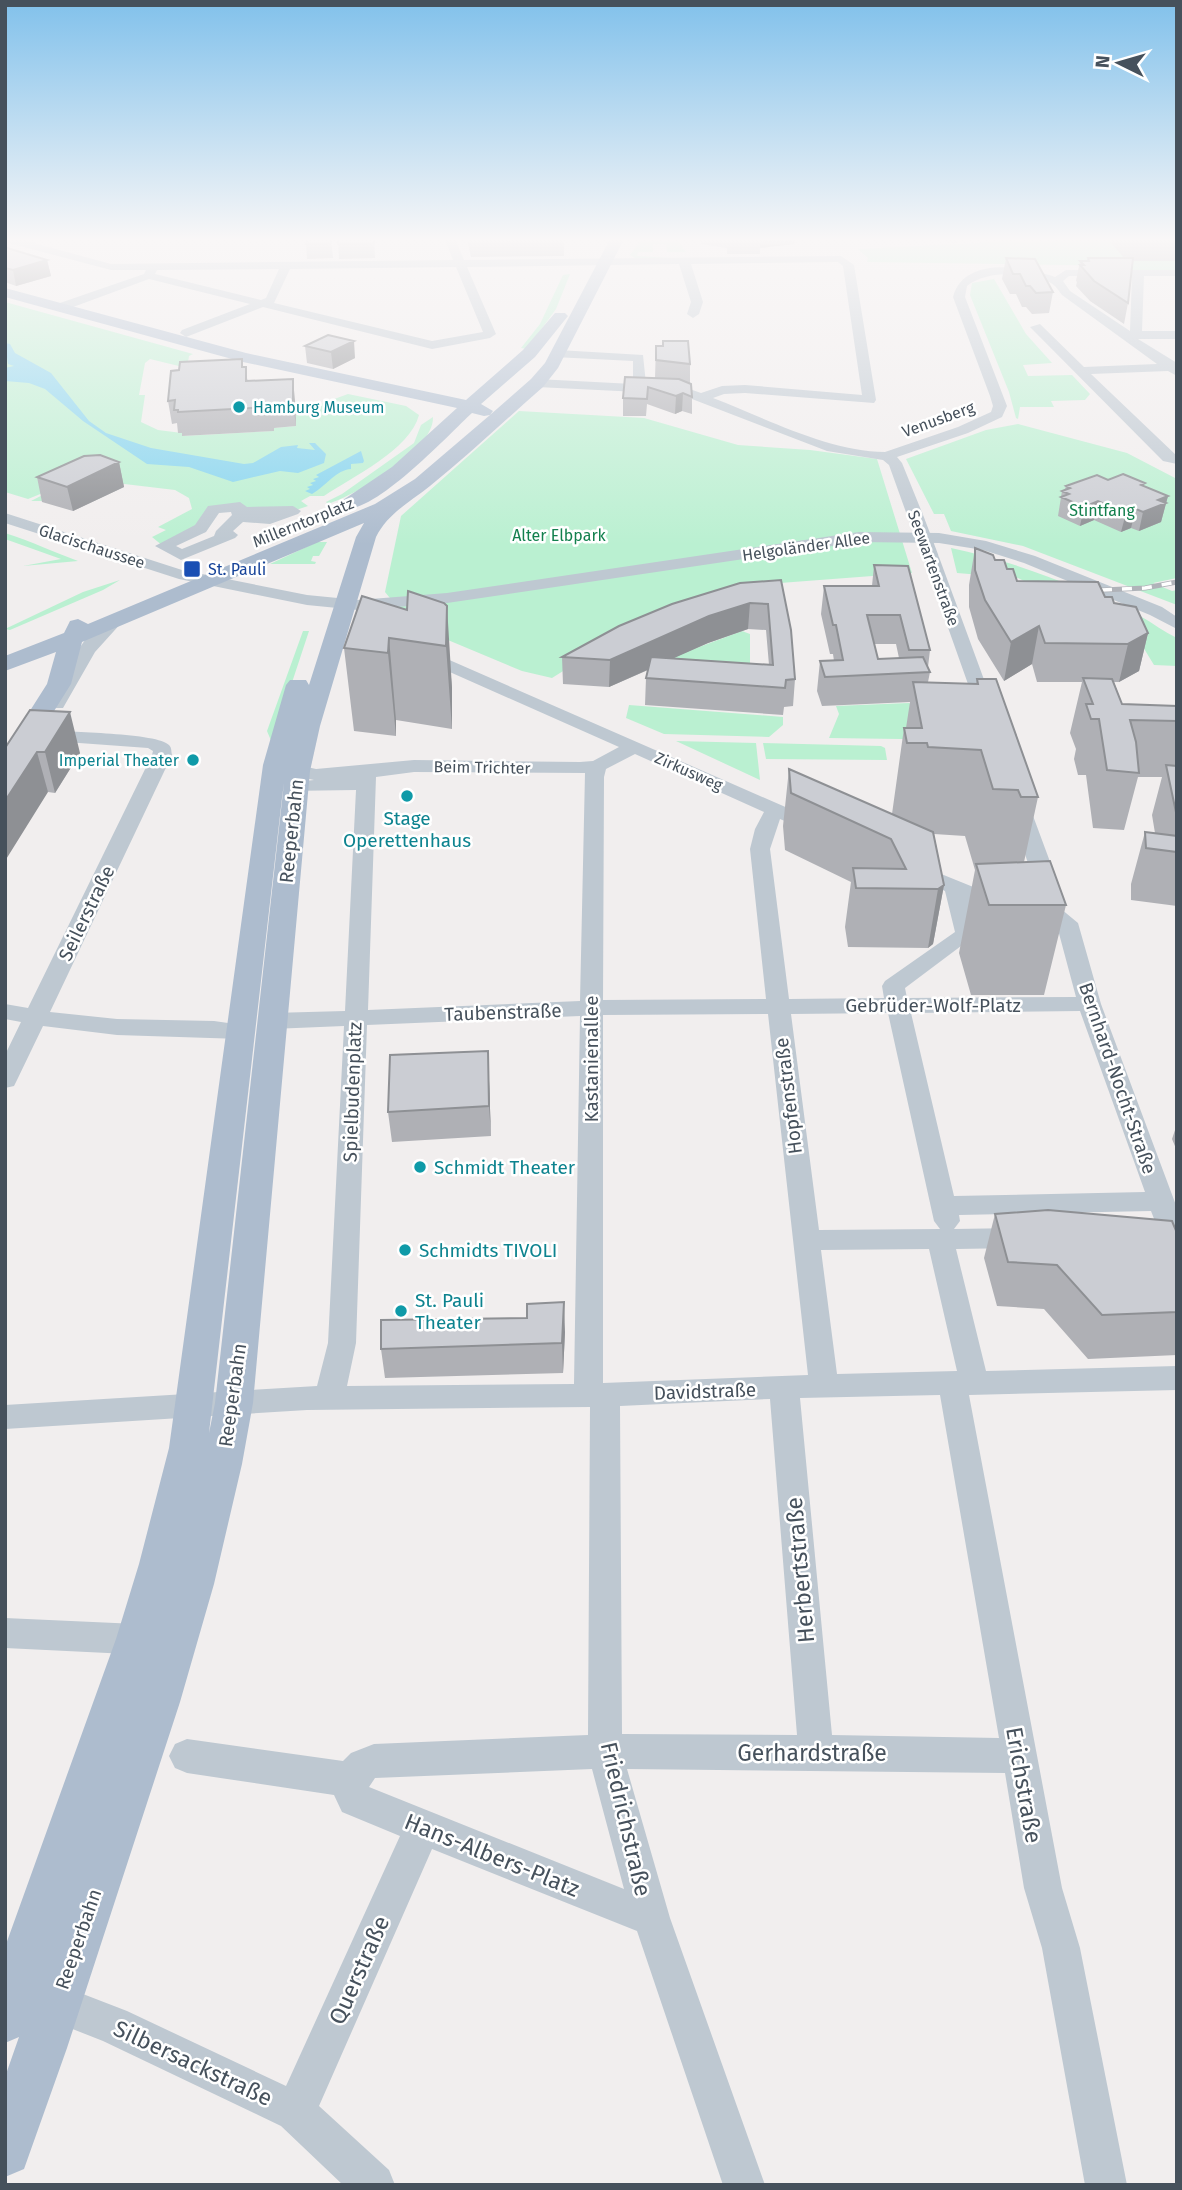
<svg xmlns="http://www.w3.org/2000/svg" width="1182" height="2190" viewBox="0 0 1182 2190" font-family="'Fira Sans',sans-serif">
  <rect width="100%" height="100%" fill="#f1eeee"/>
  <path fill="#baf0d1" d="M1004,239H1018L1013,242L1108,239L1177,261V271H1135L1126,266L867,262L868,258L858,249L997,242Z
    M640,241H678L686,252H667L666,244H653V252H638L637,256L671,258H635L630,255Z
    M570,274L556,309L527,349L521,348L540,324L563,275Z
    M994,279L1026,334L1052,363L1023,365L1028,376L1072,375L1090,394L1085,400L1051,401L1054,407H1020L1018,419L1016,418L1009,392L970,295L972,283Z
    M5,302L193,354L189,356L187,368L150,359L145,363L139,395H145L141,422L158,430L182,433L183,436L273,431L274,428L296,426V413L348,394L406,406L419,415C410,450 352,477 324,496H310L301,501L308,506L293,511L213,509L211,518L163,546L152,537L166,530L158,527L192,509L189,498L175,490L116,483L43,501H31L60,486L28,499L5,492Z
    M519,411L644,418L738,445L810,450L877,459L912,573L780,583L603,646L552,678L522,671L412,625L385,592L401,516Z
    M433,417C434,451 357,494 328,504L326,502L342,494L414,443L421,425Z
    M1018,424L1127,453L1177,479V578L1153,583L1172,591L1177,590V605L1023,546L951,531L944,514H934L906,459L986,430Z
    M5,533C31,541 58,554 78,561L23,566L61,559L5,539Z
    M317,542H327L319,556H313L311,561L316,562L315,564H270Z
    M951,548C1014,561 1082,588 1140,616C1153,623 1164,632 1177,638V666L1154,665L1143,647L1025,589L1024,581L1018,578L957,573Z
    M120,580L103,590L10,630L5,629L83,592Z
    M303,631H309L272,743L267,731Z
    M742,631L750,634V682L648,671L675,656Z
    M909,703L971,740L829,738L839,714L836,706Z
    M629,705L783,717V725L769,737L664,734L626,718Z
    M676,741L756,743L760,780Z
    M763,743L881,746L885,748L887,760L766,759Z"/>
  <path fill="#86d5ef" d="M5,343L10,344L15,353L51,373L89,421L106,433L151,448L244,464L253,463L281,447L298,445L297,448L315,450L309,443H315L326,454L324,463L298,473L280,471L233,482L189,467L147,464L83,421L45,389L29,383L5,381V368L14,366L8,364Z
    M361,451L364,461L363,463L351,464V469C336,470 327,485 312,494L305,491L310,489L307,487L313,485L310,483L316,481L313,479L319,477L316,475Z"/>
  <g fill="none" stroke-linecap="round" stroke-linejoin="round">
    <path fill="#bec8d1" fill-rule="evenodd" d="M5,239H19L111,264L453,260L445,239H455L464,260L841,256L854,265L876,400L874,403L745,393L724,394L713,398C765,418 829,452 885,452L958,427L991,412L993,406L990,396L953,297C964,256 1024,266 1055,277L1066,270H1177V276H1144L1142,331H1177V339H1138L1177,363V376L1168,371L1091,374L1177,456V464L1163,461L1030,327L1040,324L1084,367L1157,364L1062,295C1059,291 1055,285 1051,283C1029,271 986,270 967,286L965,297L1007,406L1002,417L968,433L897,457L902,463L923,515L915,520L907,515L889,465L883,460L827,451L679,394L537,387L530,383L537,379L633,384V361L554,357L552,354L558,350L643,355L646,384L681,386L701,393L722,386L745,385L862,395L843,266L838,262L691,264L703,302L699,314L693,318L687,314L691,302L679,264L467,267L496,334L490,338L432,349L263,307L186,337L180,333L182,330L250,304L149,279L65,310H57V304L144,274L146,270H111L5,242ZM456,267L483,332L432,341L274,303L290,269ZM279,269L266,298L261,300L155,274L157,270ZM1069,276H1132L1130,331L1070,291L1063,281Z
      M946,239H957L958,241L953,244Z
      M240,502L247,507L293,506L301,511L298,514L270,524L243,522L233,531L238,535L235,538L181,560L155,546L195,525L208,506ZM231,512L232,515L216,531L214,536L182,549L176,546L206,532L219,513Z
      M5,513L182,570L307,595L358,600L447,593L859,532L939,533L986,541L1035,556L1162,607L1177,617V629L1150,615L1024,563L983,550L939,543L859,542L447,603L358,610L307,605L179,579L5,523Z
      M931,552L939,557L997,715L995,719H981L979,715L923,557Z
      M115,616L123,621L95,652L63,708H51L48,704C62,680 86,623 115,616Z
      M422,648L822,823L825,827L822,831H808L780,819L770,849L789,999L884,998L882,986L885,981L955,932L945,891L905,873L902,869L905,865H919L993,895L1039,897L1009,805L1012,801H1026L1029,805L1059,886L1055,898L1049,899L1078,923L1101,1004L1177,1208V1255L1167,1252L1151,1211L959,1215L960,1221L954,1229L1022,1228L1031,1231L1035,1238L1031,1245L1022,1248L956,1249L986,1371L1177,1366V1390L969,1395L1062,1888L1080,1948L1127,2185H1085L1042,1948L1024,1888L1005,1773L627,1769L670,1918L765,2185H723L637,1931L432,1849L319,2106L389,2170L395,2185H343L281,2126L103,2041L42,2017L34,1997L39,1983L53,1978L67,1983L70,1989L127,2011L286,2086L400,1836L342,1812L334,1795L187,1773L175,1768L169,1756L175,1744L187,1739L343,1761L351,1753L374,1744L588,1735L590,1407L307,1410L5,1429V1405L317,1386L328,1343L344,1026L272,1029L264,1026L260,1021L264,1016L272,1013L345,1011L356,790L288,791L285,787L288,783L314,780L291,775L288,771L298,765L316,769L414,760L580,762L593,761L619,747L416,657L413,653L416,649ZM635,754L764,812L755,829L750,849L766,999L603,1000L604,777L606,769ZM414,772L585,773L580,1001L368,1010L376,777ZM969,901L993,907L1037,910L1057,926L1076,997L907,998L905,988L977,934ZM1080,1011L1145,1192L954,1196L911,1013ZM888,1013L934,1221L940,1229L819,1230L791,1014ZM768,1014L808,1375L603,1383V1015ZM580,1016L574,1384L347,1386L356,1343L367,1025ZM929,1249L957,1371L837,1374L821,1250ZM940,1395L999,1738L832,1735L800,1398ZM770,1399L797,1735L622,1734L620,1406ZM592,1769L624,1889L369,1787L375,1778Z
      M45,730C66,732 159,733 169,745C172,748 171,751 172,755L50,1012L117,1019L214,1021L249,1026L253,1031L249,1036L241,1039L117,1035L43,1026L17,1080L14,1086L5,1088V1055L21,1022L5,1019V1004L28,1008L152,755L153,751L148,748L38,740L36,736L38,732Z
      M5,1618L137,1624L149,1628L161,1648L156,1659L144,1664L132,1659L128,1654L5,1648Z"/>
    <path fill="#adbcce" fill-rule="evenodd" d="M610,239H624L558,368L543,387C505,420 469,455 430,486C410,502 388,513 376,537L320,726L310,771L253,1403L242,1464L214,1584L180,1702L67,2048L24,2169L5,2177V2077L19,2037L5,2043V1947L116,1639L139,1564L169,1448L263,765L286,685L290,680H306L309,685L356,537L364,523L82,642L71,684L14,775L5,777V750L47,684L56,652L5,671V656L64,633L70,621L78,619L88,624L375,504L415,479L490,415L484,416L472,413C449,434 373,516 343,508L340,504L343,500L392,467L457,408L243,362L5,297V288L246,353L466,400L523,350L555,313H565L568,316L535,357L481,404L493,411L490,415L531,379L545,363ZM284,783L215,1403L209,1433L282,798Z"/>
    <defs>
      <path id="rail" d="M1082,591L1145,588L1177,582"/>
    </defs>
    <use href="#rail" stroke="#b0b3b9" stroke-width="5"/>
    <use href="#rail" stroke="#fff" stroke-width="3.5" stroke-dasharray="10" stroke-linecap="butt"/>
    <path stroke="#bec8d1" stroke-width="15" d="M915,515L931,557"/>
  </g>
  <path fill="#afb0b5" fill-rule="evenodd" d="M331,239L333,258L307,259L306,244Z
    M338,239H374L375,258L339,259Z
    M467,239H564V256L471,257Z
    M699,239H795L794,244L760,248V254H727V248L701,244V239Z
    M1108,239H1177V261H1133L1128,303L1124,324L1090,301L1076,286L1077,282L1076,281L1080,261H1087L1088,258H1124Z
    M5,249L47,260L51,276L16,286L5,282Z
    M1006,258L1053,292L1049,313L1032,314L1026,307H1022L1016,294H1010L1002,279Z
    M305,346L355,358L333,369L307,363Z
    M656,346L690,364V383L692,397V414L682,411L675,414L647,404L646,416H623V398L655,378Z
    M243,367L248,381L295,401L296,426L274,428V431L182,436V433H178L177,423L172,424L168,401Z
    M119,462L124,487L73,511L42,502L37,477Z
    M1108,480L1145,487L1168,496L1161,522L1139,531L1131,528L1121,532L1094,520L1080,526L1058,516L1062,491L1065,489L1066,486Z
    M975,548L1007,569L1017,581L1105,597L1114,603L1148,633L1139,671L1119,682H1114L1122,704L1177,706V906L1131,900V884L1145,832L1155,833L1152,815L1162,777H1138L1124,830L1093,828L1086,775H1078L1074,759L1076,749L1070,733L1082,682H1037L1032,664L1004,681L978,639L969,607V585Z
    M874,565L930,650L928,667L930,672L928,682L976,684L977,679L1038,797L1024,862L1066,905L1044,995H971L959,953L975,870L965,836L934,834L944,885L933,944L928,948L848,947L845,927L851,882L785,850L783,826L789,769L892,814L904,728H906L910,702L822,706L817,691L820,661H834L833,654H830L821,614L824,586H872ZM874,644H896L899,658L878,659Z
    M781,580L795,679L793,706L784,707L783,715L645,705L646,678L648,670L609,687L563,684L562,657ZM748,629L766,630L769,665L673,658L708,643Z
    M444,603L452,688V729L396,720V736L354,731L344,648Z
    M5,748L80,753L55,793L48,792Z
    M489,1081L491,1136L392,1142L388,1112Z
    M1177,1124V1151L1172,1139Z
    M995,1214L1177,1233V1355L1088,1359L1044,1309L997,1306L984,1258Z
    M565,1332L563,1373L385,1378L381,1349Z"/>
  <path fill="#8e9094" d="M761,239H795L794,244L760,248Z
    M47,260L51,276L16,286L13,270Z
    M354,341L355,358L333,369L331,352Z
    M293,379L295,401L296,426L293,403Z
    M683,393L682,411L675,414L676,396Z
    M119,462L124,487L73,511L67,487Z
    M1168,496L1161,522L1139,531L1143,512L1158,500Z
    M1098,501L1094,520L1080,526L1084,507Z
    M1136,509L1131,528L1121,532L1126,513Z
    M750,603L748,629L708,643L609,687L610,660L709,616Z
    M447,606L452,688V729L446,646Z
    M1039,626L1032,664L1004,681L1011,642Z
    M1148,633L1139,671L1119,682L1128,644Z
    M389,638L396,720V736L388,653Z
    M70,712L80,753L55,793L45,752Z
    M37,752L48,792L5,861V801Z
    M944,885L933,944L928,948L938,889Z
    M488,1051L489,1081L491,1136L489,1106Z
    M564,1302L565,1332L563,1373L562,1343Z"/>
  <path fill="#cbcdd3" stroke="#8e9094" stroke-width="2" d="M307,239H331V243L306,244Z
    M338,239H374V243L338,244Z
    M7,248L47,260L13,270L5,268V249Z
    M1006,258L1035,259L1053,292L1036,293L1030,286H1026L1020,274H1013Z
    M1088,258H1133L1128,303L1094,281L1080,265H1084L1080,261H1089Z
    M328,335L354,341L331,352L305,346Z
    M663,341H688L690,364L656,360V346H663Z
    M242,359V367H246V381L293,379V403L271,405V407L178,412V410H174L175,400L168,401L171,371L179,370L180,362Z
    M625,377L679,379L691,384L692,397L683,393L676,396L648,387L647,399L623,398Z
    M100,455L119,462L67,487L37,477L84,456Z
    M1123,474L1145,483L1141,485L1168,496L1158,500L1166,503L1143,512L1136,509L1126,513L1098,501L1084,507L1061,497L1069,494L1062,491L1070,488L1066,486L1097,475L1108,480Z
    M975,548L993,555L995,560H1004L1007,569H1013L1017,581L1098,582L1105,597H1112L1114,603L1136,607L1148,633L1128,644L1045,643L1039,626L1011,642L985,600L975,570Z
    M874,565L908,566L930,650H909L900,615H867L878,659L923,657L930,672L825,677L820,661L843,660L836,625H833L824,586H879Z
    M781,580L791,630L795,679L786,680L785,688L646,678L651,657L773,665L768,604L750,603L709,616L610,660L562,657L619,626L672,604L740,583Z
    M408,591L444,603L447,606L446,646L389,638L388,653L344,648L362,596L407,610Z
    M1083,678L1112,679L1122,704L1177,706V721L1130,720L1136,742L1139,773L1107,770L1099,719H1091L1086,704H1093Z
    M977,679H996L1038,797H1021L1018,790L993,789L981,750L928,747L927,743H907L904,728H922L913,682L978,684Z
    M30,710L70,712L45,752H37L5,801V748Z
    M1166,765L1177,766V817Z
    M789,769L933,832L944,885L938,889L856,888L853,868L906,869L891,839L791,793Z
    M1145,832L1177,836V852L1146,848Z
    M1050,861L1066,905H989L976,864Z
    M488,1051L489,1106L388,1112L390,1055Z
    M1048,1210L1172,1221L1177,1233V1312L1102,1315L1057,1265L1008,1262L995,1214Z
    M564,1302L562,1343L381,1349V1320L527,1318V1304Z"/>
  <linearGradient id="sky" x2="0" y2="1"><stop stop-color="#81c1eb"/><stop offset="0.44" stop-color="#f9f7f7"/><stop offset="1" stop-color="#f9f7f7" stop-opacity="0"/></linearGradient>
  <rect width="1182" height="545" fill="url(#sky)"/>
  <g fill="#0f9aa8" stroke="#fff" stroke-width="2.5">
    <circle cx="239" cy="407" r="7"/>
    <circle cx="193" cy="760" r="7"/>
    <circle cx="407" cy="796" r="7"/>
    <circle cx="420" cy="1167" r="7"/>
    <circle cx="405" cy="1250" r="7"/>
    <circle cx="401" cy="1311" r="7"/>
  </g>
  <rect fill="#1a4fb4" stroke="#fff" stroke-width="2.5" x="183" y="560" width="18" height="18" rx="3.5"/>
  <g text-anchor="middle" stroke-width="5" stroke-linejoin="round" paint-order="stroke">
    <g font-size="16" fill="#0d838f" stroke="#fff" text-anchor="start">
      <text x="253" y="413">Hamburg Museum</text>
      <text x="179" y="766" text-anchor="end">Imperial Theater</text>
    </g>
    <g font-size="16" fill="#46515c" stroke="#fff">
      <text transform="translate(938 419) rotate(-20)" y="6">Venusberg</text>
      <text transform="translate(303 522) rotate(-22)" y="6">Millerntorplatz</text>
      <text transform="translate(92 546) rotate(18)" y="6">Glacischaussee</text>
      <text transform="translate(806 546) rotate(-8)" y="6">Helgoländer Allee</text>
      <text transform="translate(934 568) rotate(70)" y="6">Seewartenstraße</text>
      <text transform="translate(482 767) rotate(1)" y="6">Beim Trichter</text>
      <text transform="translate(689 771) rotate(24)" y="6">Zirkusweg</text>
    </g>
    <g font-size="16" fill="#13804e" stroke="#fff">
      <text x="1102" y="516">Stintfang</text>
      <text x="559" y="541">Alter Elbpark</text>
    </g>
    <g font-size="16" fill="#164399" stroke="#fff" text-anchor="start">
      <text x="208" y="575">St. Pauli</text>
    </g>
    <g font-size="19" fill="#0d838f" stroke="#fff" text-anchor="start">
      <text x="407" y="825" text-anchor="middle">Stage<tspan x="407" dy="22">Operettenhaus</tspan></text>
      <text x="434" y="1174">Schmidt Theater</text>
      <text x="419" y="1257">Schmidts TIVOLI</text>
      <text x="415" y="1307">St. Pauli<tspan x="415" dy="22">Theater</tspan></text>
    </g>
    <g font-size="19" fill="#46515c" stroke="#fff">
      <text transform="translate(291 831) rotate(-84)" y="7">Reeperbahn</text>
      <text transform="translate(86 913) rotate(-64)" y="7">Seilerstraße</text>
      <text x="933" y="1012">Gebrüder-Wolf-Platz</text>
      <text transform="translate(503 1012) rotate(-2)" y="7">Taubenstraße</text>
      <text transform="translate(591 1059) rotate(-90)" y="7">Kastanienallee</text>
      <text transform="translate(1118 1078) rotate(71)" y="7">Bernhard-Nocht-Straße</text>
      <text transform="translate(352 1092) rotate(-88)" y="7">Spielbudenplatz</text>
      <text transform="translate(788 1096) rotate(-97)" y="7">Hopfenstraße</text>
      <text transform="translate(705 1391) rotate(-2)" y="7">Davidstraße</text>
      <text transform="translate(232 1395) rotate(-82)" y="7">Reeperbahn</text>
      <text transform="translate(78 1939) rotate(-71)" y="7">Reeperbahn</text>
    </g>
    <g font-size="23" fill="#46515c" stroke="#fff">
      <text transform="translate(800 1570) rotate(-95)" y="8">Herbertstraße</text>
      <text x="812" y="1761">Gerhardstraße</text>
      <text transform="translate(1024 1785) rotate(80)" y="8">Erichstraße</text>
      <text transform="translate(626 1819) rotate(77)" y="8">Friedrichstraße</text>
      <text transform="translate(492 1855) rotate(22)" y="8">Hans-Albers-Platz</text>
      <text transform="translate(359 1970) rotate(-66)" y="8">Querstraße</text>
      <text transform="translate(193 2063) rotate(25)" y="8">Silbersackstraße</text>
    </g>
  </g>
  <rect width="1182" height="2190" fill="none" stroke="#46515c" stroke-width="14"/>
  <g transform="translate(1119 63) rotate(275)" stroke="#ffffff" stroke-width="5" paint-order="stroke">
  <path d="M0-5L12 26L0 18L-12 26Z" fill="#46515c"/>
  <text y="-10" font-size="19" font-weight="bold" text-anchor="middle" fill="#46515c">N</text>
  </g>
</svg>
